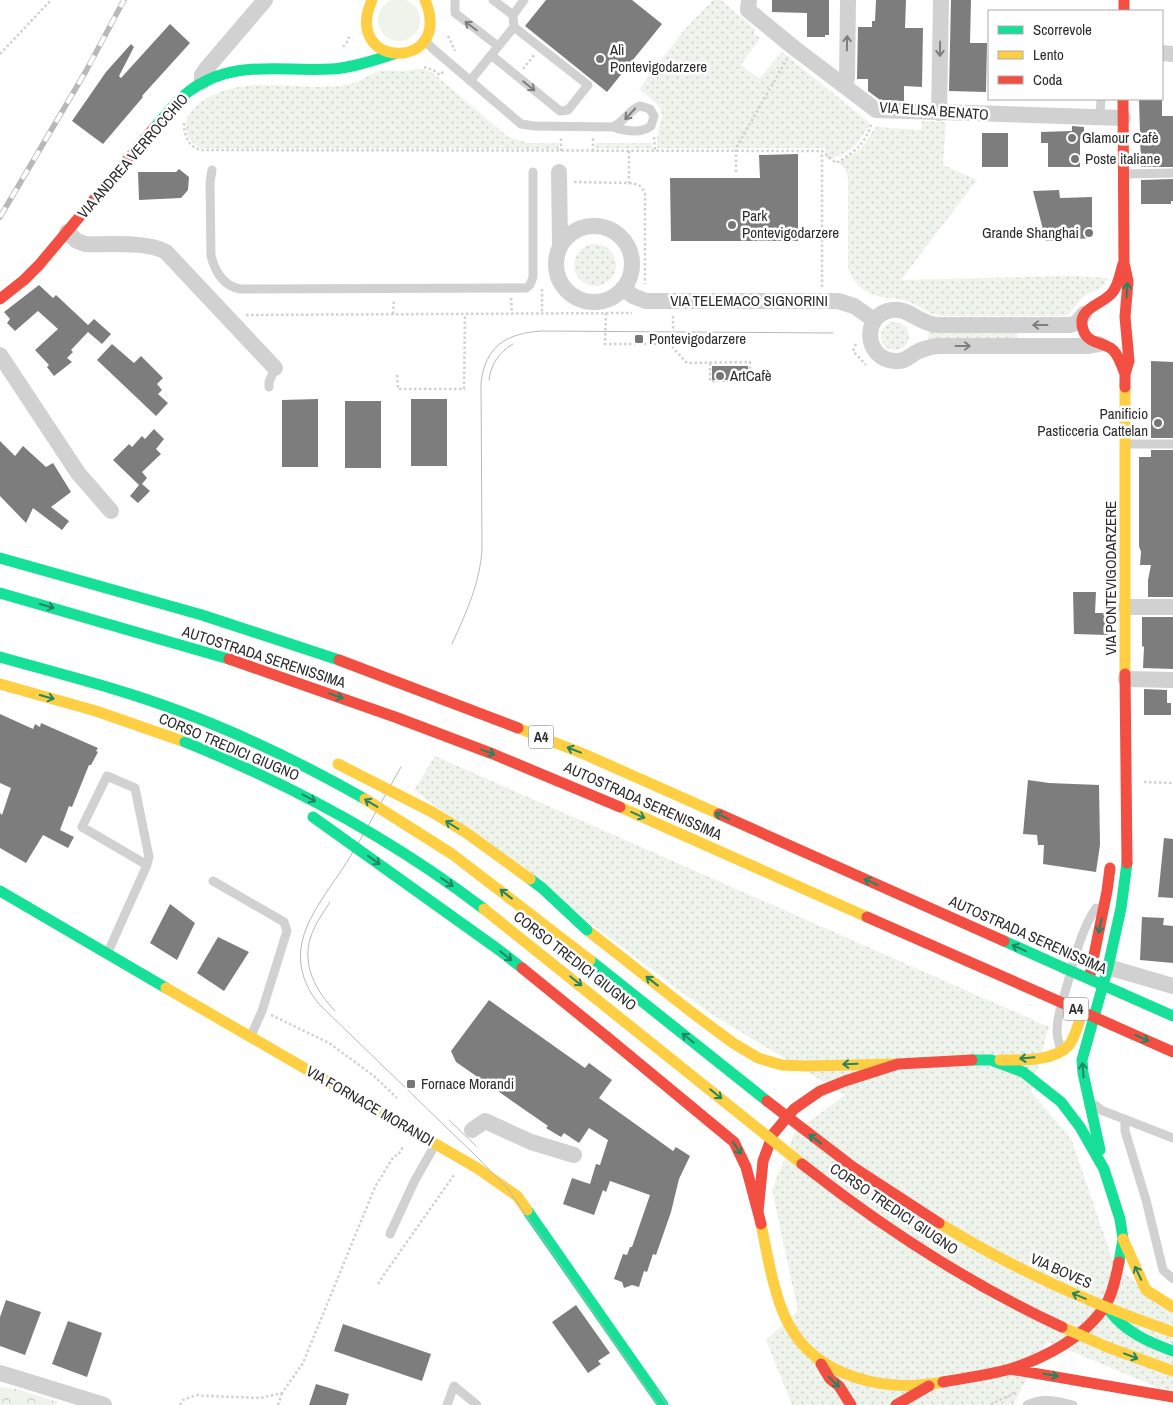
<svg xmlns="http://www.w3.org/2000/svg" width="1173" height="1405" viewBox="0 0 1173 1405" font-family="'Archivo Narrow',sans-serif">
  <defs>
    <pattern id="grass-dots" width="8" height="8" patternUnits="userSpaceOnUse" patternTransform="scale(1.25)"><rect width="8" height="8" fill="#eef3eb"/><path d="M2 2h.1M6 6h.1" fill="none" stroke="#ccd0ca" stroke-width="1.8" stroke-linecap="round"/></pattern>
    <pattern id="forest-crowns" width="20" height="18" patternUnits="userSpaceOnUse" patternTransform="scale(1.25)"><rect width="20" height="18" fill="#eef3eb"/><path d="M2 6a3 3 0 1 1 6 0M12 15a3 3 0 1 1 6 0" fill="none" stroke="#ccd0ca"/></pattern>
  </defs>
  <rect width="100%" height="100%" fill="#fff"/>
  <path fill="url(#grass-dots)" d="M713,0H721L756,30L754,33L760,38L741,65L759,79L782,52L870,123C858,146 854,149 830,160L826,157L825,148H657C657,111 676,117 639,89L685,29Z
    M414,69H423L433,73L508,137L528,143H559V149L200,148C190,142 185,135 186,123C188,113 195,106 204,100C246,74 292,91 338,86C347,85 355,83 363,79C369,76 374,72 380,71C393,69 400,74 414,69Z
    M922,121L946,122L943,165L977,180L901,280L1073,276L1108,278C1105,290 1094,289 1086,295C1077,301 1074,311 1066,316H942C924,313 921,305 906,301C900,298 893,299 887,298C868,296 854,286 848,268V178L845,169L838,162C859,153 864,146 875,127L921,130Z
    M596,143H652V148H596Z
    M574 265a21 21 0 1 1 42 0a21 21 0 1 1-42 0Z
    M881 336a14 14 0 1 1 28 0a14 14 0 1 1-28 0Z
    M929,329H1017V342H928Z
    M435,756L1049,1027L1031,1092L1071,1138L1114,1264L1173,1314V1394L1047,1341L1013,1405H792L766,1340L798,1311L772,1190L795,1132L845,1095L708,1012L414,790Z"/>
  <path fill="url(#forest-crowns)" d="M0,1387L17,1389L58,1402L56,1405H0Z"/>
  <path fill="#eef3eb" d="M378 20a21 21 0 1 1 42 0a21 21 0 1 1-42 0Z"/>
  <path fill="#7d7d7d" d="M546,0H632L662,24L607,92L525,26Z
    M772,0H829V35H825V37H807V13L772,12Z
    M876,0H906L905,28H923L922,87L904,86V101L880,100L868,91V79H857L858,27H872V21H875Z
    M951,0H971L970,43H987L986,92L949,91Z
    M170,24L190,43L142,96L143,97L103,144L72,121L106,72L131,44L134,47L119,76L121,78Z
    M1139,99H1162V116H1173V167H1141Z
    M1072,126L1084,127V139H1080V167H1048V143H1041V132L1072,131Z
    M982,133H1008V167H982Z
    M798,154V241H671L670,178H760L759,155Z
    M179,169L189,177L188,190L181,198L139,200L138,172H176Z
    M1173,179V201H1171V204H1141V180Z
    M1059,190L1060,198L1092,197V238L1046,241L1033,191Z
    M39,285L53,298L56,295L88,325L94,319L111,334L102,344L88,332L71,350L73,352L67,358L72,362L54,376L47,367L49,365L35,350L58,329L38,311L15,331L7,323L10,319L4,312Z
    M112,344L134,363L141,356L163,378L157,384L162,390L158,394L168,403L156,416L97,360Z
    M1151,361L1173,362V438H1151Z
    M712,366H748V380H712Z
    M318,399V467H282V400Z
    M411,399H447V466H411Z
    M345,401H381V468H345Z
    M154,429L164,439L156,449L161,454L142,472L147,478L142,484L150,491L138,503L130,496L139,485L113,460L129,444L132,447L142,436L145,439Z
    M0,441L15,456L23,446L46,467L53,463L71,492L51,507L69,521L62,530L33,508L26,523L0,496Z
    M1151,450H1173V597H1148V580L1151,565H1140L1141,552L1139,546V457H1151Z
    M1073,592H1096L1095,613H1108V635L1074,634Z
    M1142,617H1173V669L1143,668L1144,647L1142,646Z
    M1144,689L1167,690V703H1171V715H1144Z
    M0,714L33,729L35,724L40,727L41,723L98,748L96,751L98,752L91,765H89L72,807L69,806L60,830L74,837L68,848L43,835L26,863L0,848V813L2,815L11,788L0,783Z
    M1028,780L1049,783L1099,785L1100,845L1096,872L1043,864L1044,845H1038L1037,835L1023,834Z
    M1164,838L1173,839V898L1158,897Z
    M170,904L195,923L177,960L150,943Z
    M1142,917L1164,918L1163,925L1173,926V963L1140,960Z
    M218,937L249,952L224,991L197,973Z
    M489,1000L585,1068L589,1063L612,1080L599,1098L673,1151L676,1147L690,1156L679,1179L671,1212L656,1255L653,1254L647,1272L644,1271L639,1287L632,1285L624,1288L622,1282L614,1279L623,1254L627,1255L630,1247H632L650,1195L610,1181L606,1192L603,1190L594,1215L563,1204L572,1178L590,1184L596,1164L600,1165L608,1140L589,1128L579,1143L564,1133L561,1137L546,1128L548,1126L456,1062L451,1051Z
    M6,1300L41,1312L25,1355L0,1346V1317Z
    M576,1305L610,1353L598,1361L601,1364L588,1373L552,1322Z
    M68,1321L102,1333L87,1377L52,1364Z
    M343,1324L431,1354L422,1381L334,1351Z
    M316,1384L349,1394L346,1405H309Z"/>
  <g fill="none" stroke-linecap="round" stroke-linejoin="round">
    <path stroke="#d1d1d1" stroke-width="2.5" stroke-dasharray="2.5 2.5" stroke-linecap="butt" d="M448,36L455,51
      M343,47L348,41L349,36
      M0,54L51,0
      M424,67L433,70L440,75L444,71
      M523,69L534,55
      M184,123C184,135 188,147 201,150L822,151L836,163C852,154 866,144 871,124
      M654,137L655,151
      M561,151V137
      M593,151V137
      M629,151V183
      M736,172V148L787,59
      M574,182L629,183C638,184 641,185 645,193V284
      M822,287V151
      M542,289V313
      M511,298L512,314
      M606,313L605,344H673
      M393,314L394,300
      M246,315L632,313
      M673,316V348L687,363L750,362V381H710V363
      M856,344L853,351L866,365
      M397,375L398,389H464L465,314
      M1144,782L1173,783
      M271,1015L329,1043L374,1076L397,1098
      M378,1284L383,1276L454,1175
      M180,1405L183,1400L196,1395L208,1396L260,1398L282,1393L303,1363L375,1187L394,1156L398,1155L403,1147
      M278,1405L282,1393
      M991,1405L999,1400L1018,1392"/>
    <path stroke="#d1d1d1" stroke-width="9" d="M455,0V13L498,46
      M493,0L513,15L524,0
      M425,41L432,48L521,124L534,126L612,127H613C624,131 641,134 651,126L654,116L650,109L640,106C628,110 624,123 612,127
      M491,55L560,111L568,110L588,85L514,27
      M470,81L514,27L513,15
      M1100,118L1101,99
      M212,170L210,182L211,256C215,271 223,286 240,289L526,288L530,285L533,277V172
      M1124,174L1173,173
      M269,387V382L275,368
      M1125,444H1173
      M213,881L284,922L287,931L262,1011L251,1036
      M108,952L147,865L149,857L135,788L107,776L82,827L147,865
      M1061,1050C1059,1043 1057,1038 1057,1031C1057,1016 1062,1002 1066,989C1074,961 1080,932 1096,908
      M1095,1105L1101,1110L1173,1138
      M1125,1119V1131L1146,1200L1163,1270L1173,1279
      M390,1234L415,1180L435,1145
      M447,1405L454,1386L477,1405
      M1027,1405C1042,1397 1057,1401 1073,1405"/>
    <path stroke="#d1d1d1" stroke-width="16" d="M749,0L748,10L793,47L876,110L1123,118
      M1162,53L1173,54
      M202,82V75L207,68L265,0
      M843,85L847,79L848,0
      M939,113L941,0
      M559,172L560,246
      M556 264a38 38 0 1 1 76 0a38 38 0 1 1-76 0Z
      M67,232L77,241L85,244C107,245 148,241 166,252L275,368
      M623,288L633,296L646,301H838L854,306L874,320
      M1084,314L1077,323L1070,325H938C919,324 908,307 892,310C861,314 864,360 895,361C906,362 910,355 919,351C925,348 931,347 938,346H1087L1099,344
      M0,355L78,473L111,511
      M1126,607H1173
      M1126,679L1173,680
      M1108,967L1173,986
      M472,1130L485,1121L531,1142L574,1155
      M0,1373L104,1405"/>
    <path stroke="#16e098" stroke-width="11" d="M154,128C165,116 175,102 188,92C232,58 280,72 331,69C352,68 374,60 394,54
      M0,558L202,615L339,660
      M0,593L229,659
      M0,891L166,988
      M1004,941L1064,968
      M1121,993L1173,1016
      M972,1060H991L1023,1072L1061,1102L1080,1127L1104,1169L1120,1219L1123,1239L1119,1262
      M1100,1150L1083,1073L1082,1060L1108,967L1121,908L1127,863
      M527,1210L663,1405
      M1109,1310C1125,1332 1148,1342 1173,1351"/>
    <path stroke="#ffcf43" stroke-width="11" d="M372,0C341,70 455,72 425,0
      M1125,387V674
      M0,684L96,711L185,742
      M518,728L584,754L719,814
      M620,807L867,917
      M587,930L690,1011L733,1043L758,1058L782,1065L805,1066L898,1064
      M166,988L477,1168L517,1196L527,1210
      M1000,1060C1021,1060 1054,1062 1069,1045C1075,1037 1077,1028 1080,1019
      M761,1224C767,1253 774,1297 788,1323C816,1378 887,1393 943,1382
      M1123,1239L1146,1290L1173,1307"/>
    <path stroke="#f24e42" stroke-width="11" d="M1124,0V11
      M1123,99L1124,263L1128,281L1125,317L1129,361L1125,374V387
      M1123,264C1120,273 1119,285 1112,293C1101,306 1074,308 1084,332C1089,344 1104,342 1113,350C1119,356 1122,366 1125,374
      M0,299L24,280L39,265L154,128
      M229,659L395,717L493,754L620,807
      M339,660L518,728
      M1125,674L1127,863
      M719,814L1004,941
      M867,917L1040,993
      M1090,975L1107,891L1110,868
      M1112,1025L1173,1052
      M607,1037L734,1142L746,1167L758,1212
      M761,1224L758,1212L763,1161L773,1134L794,1109L820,1091L845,1081L898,1064L972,1060
      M821,1364L830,1379L839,1386L851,1405
      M1010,1369L1173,1397
      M943,1382C965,1378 989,1375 1010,1369C1045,1358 1085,1337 1105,1306C1113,1294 1116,1276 1119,1262
      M896,1405L929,1386"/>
    <path stroke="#b8b8b8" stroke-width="1" d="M489,380C491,364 499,352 513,344
      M452,644C466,613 480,583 482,549L481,383C485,346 507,333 542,331L833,333
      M401,767C384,797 368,827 350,857C334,884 305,916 301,948C298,969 307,992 322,1007L476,1156L508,1189L658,1405
      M330,902C323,913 315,924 311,936C301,965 316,991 335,1011
      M449,1120L476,1146
      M656,1389L667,1405"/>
    <defs>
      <path id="rail" d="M0,217L86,71L124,0"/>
    </defs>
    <use href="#rail" stroke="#b8b8b8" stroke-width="5.5"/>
    <use href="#rail" stroke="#fff" stroke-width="4" stroke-dasharray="11" stroke-linecap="butt"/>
    <path stroke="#16e098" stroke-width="11" d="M0,657C60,674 121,689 179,711C244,735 305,765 365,799
      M185,742C292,785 392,839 484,909
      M313,817L499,950L522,968
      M530,879L542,888L587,930
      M590,960L767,1101
      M1064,968L1121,993"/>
    <path stroke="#ffcf43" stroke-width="11" d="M338,764L432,812L465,832L530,879
      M365,799L452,854L590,960
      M484,909L802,1164
      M939,1223C1013,1269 1091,1304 1173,1332
      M1062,1327L1107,1347L1173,1371"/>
    <path stroke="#f24e42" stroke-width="11" d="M522,968L607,1037
      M1040,993L1112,1025
      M767,1101L853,1167L939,1223
      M802,1164C882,1227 969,1284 1062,1327"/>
  </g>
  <defs><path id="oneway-shaft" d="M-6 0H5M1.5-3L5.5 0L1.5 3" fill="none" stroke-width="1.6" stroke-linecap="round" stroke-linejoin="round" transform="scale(1.25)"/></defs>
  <g stroke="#7e7e7e">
    <use href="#oneway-shaft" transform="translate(471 26) rotate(-143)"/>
    <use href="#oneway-shaft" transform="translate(847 43) rotate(-89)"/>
    <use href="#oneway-shaft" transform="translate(940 49) rotate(91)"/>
    <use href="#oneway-shaft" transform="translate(529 86) rotate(39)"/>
    <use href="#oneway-shaft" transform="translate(630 114) rotate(133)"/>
    <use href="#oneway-shaft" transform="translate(1040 325) rotate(-180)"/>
    <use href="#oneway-shaft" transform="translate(963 346)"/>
  </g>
  <g stroke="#218662">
    <use href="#oneway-shaft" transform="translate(1127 290) rotate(-87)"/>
    <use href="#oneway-shaft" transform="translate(47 606) rotate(16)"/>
    <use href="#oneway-shaft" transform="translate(336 696) rotate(20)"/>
    <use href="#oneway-shaft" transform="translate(47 697) rotate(16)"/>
    <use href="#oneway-shaft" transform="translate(574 750) rotate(-159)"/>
    <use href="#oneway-shaft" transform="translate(488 752) rotate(21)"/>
    <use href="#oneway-shaft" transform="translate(309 798) rotate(28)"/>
    <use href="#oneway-shaft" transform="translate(371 803) rotate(-149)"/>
    <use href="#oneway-shaft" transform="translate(638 815) rotate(24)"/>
    <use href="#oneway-shaft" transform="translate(722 816) rotate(-156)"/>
    <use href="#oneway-shaft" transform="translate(452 825) rotate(-148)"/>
    <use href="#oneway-shaft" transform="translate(374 860) rotate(35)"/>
    <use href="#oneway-shaft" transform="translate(447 882) rotate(35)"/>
    <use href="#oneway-shaft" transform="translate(871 882) rotate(-156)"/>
    <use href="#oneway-shaft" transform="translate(506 894) rotate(-142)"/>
    <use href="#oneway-shaft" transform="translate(1100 926) rotate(102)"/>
    <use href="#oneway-shaft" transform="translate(1019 948) rotate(-156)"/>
    <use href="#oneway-shaft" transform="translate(506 956) rotate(39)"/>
    <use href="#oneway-shaft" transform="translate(576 981) rotate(39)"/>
    <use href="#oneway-shaft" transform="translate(652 981) rotate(-142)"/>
    <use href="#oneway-shaft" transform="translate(688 1038) rotate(-141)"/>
    <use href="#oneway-shaft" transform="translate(1142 1038) rotate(24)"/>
    <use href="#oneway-shaft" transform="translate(1027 1058) rotate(175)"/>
    <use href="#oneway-shaft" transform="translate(850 1064) rotate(178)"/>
    <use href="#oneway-shaft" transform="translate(1083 1070) rotate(-95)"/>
    <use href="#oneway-shaft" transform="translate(716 1094) rotate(39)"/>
    <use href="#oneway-shaft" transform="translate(815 1139) rotate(-144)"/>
    <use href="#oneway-shaft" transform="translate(737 1148) rotate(55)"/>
    <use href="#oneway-shaft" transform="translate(1138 1273) rotate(-115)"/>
    <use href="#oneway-shaft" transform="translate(1079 1296) rotate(-157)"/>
    <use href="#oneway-shaft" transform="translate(1131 1356) rotate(21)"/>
    <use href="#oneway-shaft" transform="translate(1051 1375) rotate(9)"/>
    <use href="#oneway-shaft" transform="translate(834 1382) rotate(44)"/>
  </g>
  <g fill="#767676" stroke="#fff" stroke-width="2">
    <circle cx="600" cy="59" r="5"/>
    <circle cx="1072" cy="138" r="5"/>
    <circle cx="1075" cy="159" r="5"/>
    <circle cx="732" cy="225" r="5"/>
    <circle cx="1089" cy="233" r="5"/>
    <rect x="634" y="334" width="10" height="10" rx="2.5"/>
    <circle cx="720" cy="376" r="5"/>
    <circle cx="1158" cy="423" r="5"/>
    <rect x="406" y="1079" width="10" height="10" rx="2.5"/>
  </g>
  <g text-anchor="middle" stroke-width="5" stroke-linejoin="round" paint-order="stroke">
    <g fill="#fff" stroke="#6b6b6b" stroke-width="1">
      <rect x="528.5" y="725.5" width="25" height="23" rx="4"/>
      <rect x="1063.5" y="997.5" width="25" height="23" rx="4"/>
    </g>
    <g font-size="14" font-weight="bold" fill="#2c2c2c">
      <text x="541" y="742">A4</text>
      <text x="1076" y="1014">A4</text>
    </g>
    <g font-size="15" fill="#2c2c2c" stroke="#fff" text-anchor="start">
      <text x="610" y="55">Alì<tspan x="610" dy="17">Pontevigodarzere</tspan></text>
      <text x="1082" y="143">Glamour Cafè</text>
      <text x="1085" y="164">Poste italiane</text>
      <text x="742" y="221">Park<tspan x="742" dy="17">Pontevigodarzere</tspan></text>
      <text x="1079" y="238" text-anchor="end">Grande Shanghai</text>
      <text x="649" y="344">Pontevigodarzere</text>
      <text x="730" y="381">ArtCafè</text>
      <text x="1148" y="419" text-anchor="end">Panificio<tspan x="1148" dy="17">Pasticceria Cattelan</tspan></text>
      <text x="421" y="1089">Fornace Morandi</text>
    </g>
    <g font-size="15" fill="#2c2c2c" stroke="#fff">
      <text transform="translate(934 111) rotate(4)" y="5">VIA ELISA BENATO</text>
      <text transform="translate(133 156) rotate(-49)" y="5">VIA ANDREA VERROCCHIO</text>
      <text x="749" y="306">VIA TELEMACO SIGNORINI</text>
      <text transform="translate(1111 578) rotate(-90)" y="5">VIA PONTEVIGODARZERE</text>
      <text transform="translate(264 657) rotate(18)" y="5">AUTOSTRADA SERENISSIMA</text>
      <text transform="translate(229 747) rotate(23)" y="5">CORSO TREDICI GIUGNO</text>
      <text transform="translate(643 801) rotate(24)" y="5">AUTOSTRADA SERENISSIMA</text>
      <text transform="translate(1028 935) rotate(24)" y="5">AUTOSTRADA SERENISSIMA</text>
      <text transform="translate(575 961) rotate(38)" y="5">CORSO TREDICI GIUGNO</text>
      <text transform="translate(370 1106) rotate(30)" y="5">VIA FORNACE MORANDI</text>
      <text transform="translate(894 1209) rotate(34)" y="5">CORSO TREDICI GIUGNO</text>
      <text transform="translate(1061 1271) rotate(24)" y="5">VIA BOVES</text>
    </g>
  </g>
  <rect x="988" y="10" width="175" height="90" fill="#ffffff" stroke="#ababab"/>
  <rect x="998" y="26" width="25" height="8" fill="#16e098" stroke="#ababab"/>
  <text x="1033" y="35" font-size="15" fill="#2c2c2c">Scorrevole</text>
  <rect x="998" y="51" width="25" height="8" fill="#ffcf43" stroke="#ababab"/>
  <text x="1033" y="60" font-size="15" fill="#2c2c2c">Lento</text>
  <rect x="998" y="76" width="25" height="8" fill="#f24e42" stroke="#ababab"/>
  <text x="1033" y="85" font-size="15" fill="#2c2c2c">Coda</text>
</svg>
